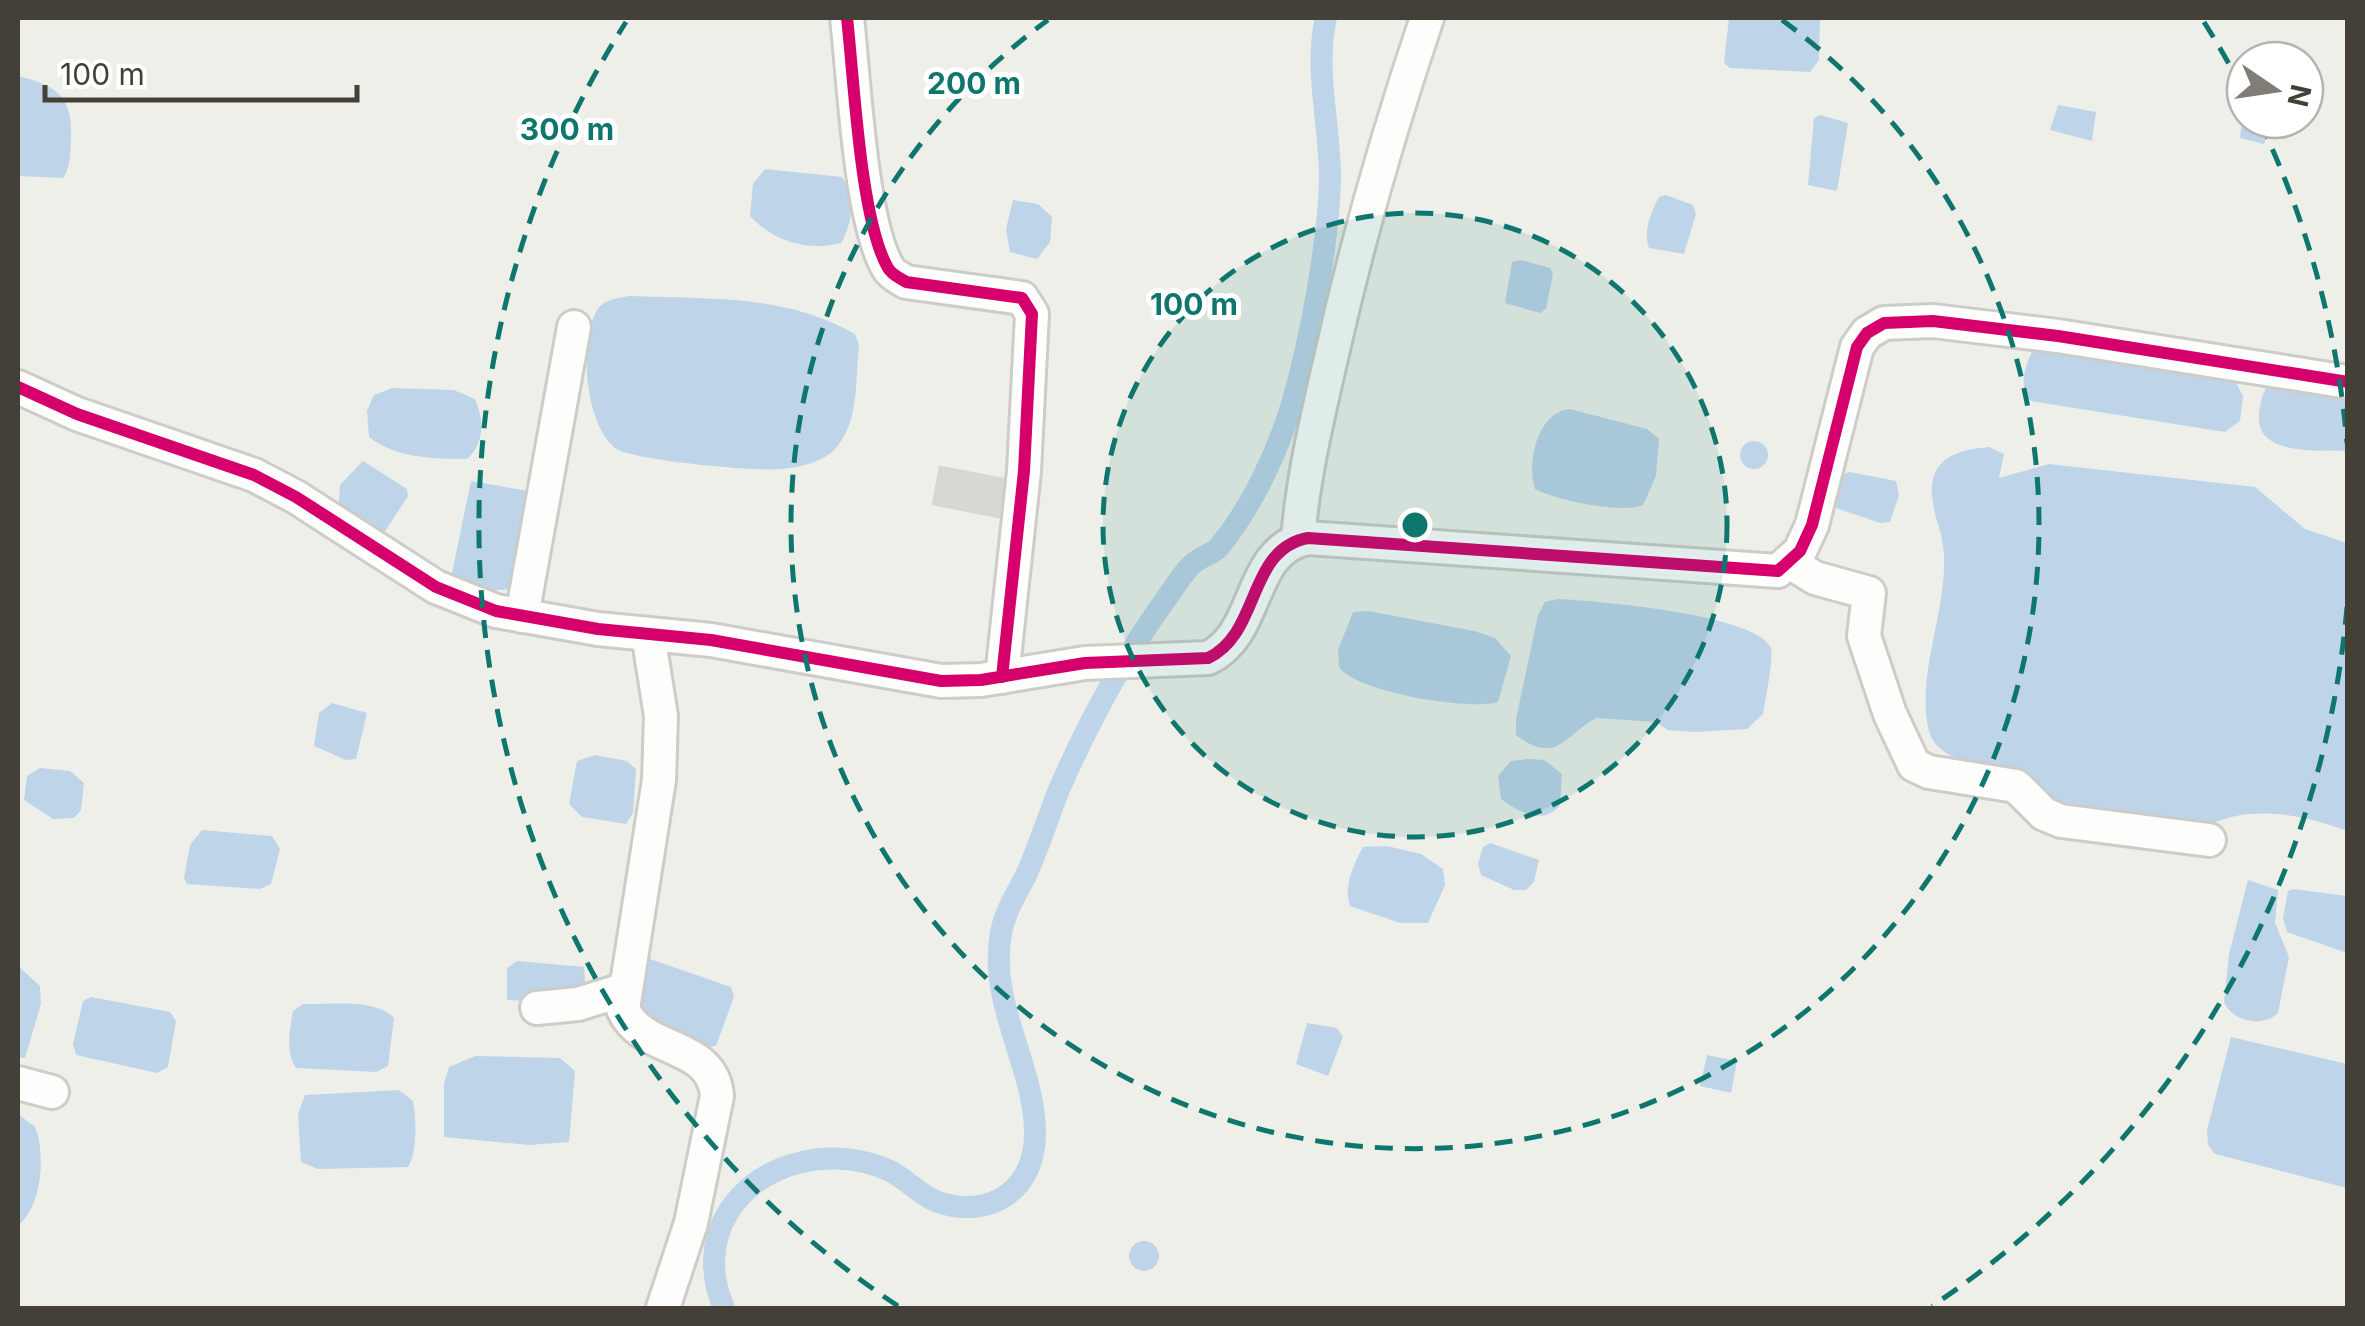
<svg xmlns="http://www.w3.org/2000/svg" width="2365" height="1326" viewBox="0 0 2365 1326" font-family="Inter,sans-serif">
  <rect width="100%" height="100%" fill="#efefea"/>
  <path fill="#bed4e9" d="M1729,18H1820L1819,60L1810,72L1730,68L1724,63Z
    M18,76C57,86 73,96 71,139C70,152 71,167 63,178L18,176Z
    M2245,96V120H2271L2264,144L2240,138Z
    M2058,105L2096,112L2092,141L2050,130Z
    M1820,115L1848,123L1837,191L1808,185L1814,118Z
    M765,169L842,177C855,197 853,223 841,243C808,252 773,241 750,216L753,184Z
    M1666,195L1693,205L1696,214L1684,254L1649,248C1643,231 1651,212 1659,197Z
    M1013,200L1038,204L1052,217L1050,242L1037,259L1010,252L1006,229Z
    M1521,260L1550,268L1553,274L1546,309L1540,313L1505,303L1512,262Z
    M629,296C708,299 785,294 855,334L859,345C855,381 860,427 831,453C818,463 796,468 780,469C758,472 629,460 615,448C585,424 579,345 596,312C602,300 617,298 629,296Z
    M2041,351L2235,381L2243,396L2240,421L2225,432L2031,401C2018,387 2025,366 2032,352Z
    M2268,385L2347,399V451C2321,450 2256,456 2259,416C2260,404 2261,396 2268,385Z
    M392,388L454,390L475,399C484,420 485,442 467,459C434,459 395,458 369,437L367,411L374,395Z
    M1570,409L1647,429L1659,439L1656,476L1643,505C1622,514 1555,500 1535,489C1526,463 1538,411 1570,409Z
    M1740 455a14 14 0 1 1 28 0a14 14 0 1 1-28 0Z
    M1989,447L2004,454L1999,478L2049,464L2255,487L2305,529L2347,543V831C2313,818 2273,809 2236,816C2224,818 2212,825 2200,825C2161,823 2092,818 2058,801C2037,791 2020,778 1998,771C1975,763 1936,759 1929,731C1913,668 1959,589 1939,527C1922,476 1934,451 1989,447Z
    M363,461L407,489L408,496L384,533L351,516L339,503L340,485Z
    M1850,472L1896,481L1899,495L1890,522L1880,523L1836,508L1843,474Z
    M471,481L529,491L516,587C497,594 466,588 452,573Z
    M1558,599C1596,601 1756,614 1771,648C1774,656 1765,703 1763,714L1747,729L1695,732L1668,730L1656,722L1597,718C1565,733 1558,767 1516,735V719L1538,615L1545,602Z
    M1368,611L1474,631L1495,638L1511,656L1498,702C1469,711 1356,692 1339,667L1338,650L1353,612Z
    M332,703L367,713L356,759L346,760L314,746L319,713Z
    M595,755L627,761L636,769L633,813L626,824L582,817L569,804L577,761Z
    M1527,759L1544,760L1562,774L1560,805C1544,826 1518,812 1501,799L1498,776L1511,761Z
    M40,768L70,771L84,783L81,810L74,818L53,819L24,800L27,776Z
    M202,830L272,836L280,849L271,884L260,889L187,884L184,878L190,845Z
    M1490,843L1539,860L1534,882L1526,890H1514L1481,875L1478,864L1483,847Z
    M1387,846L1421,854L1443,869L1445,885L1428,923H1400L1350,906C1343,885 1354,864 1363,847Z
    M2248,880L2278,890L2275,923L2289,957L2278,1013C2263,1028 2233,1022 2224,1002L2229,954Z
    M2293,889L2347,896V953L2287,932L2283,918L2288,891Z
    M650,959L731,987L734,997L716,1046C693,1051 664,1032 645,1022L636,995L644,960Z
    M517,961L584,967L586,995L569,1003L507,1000V968Z
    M18,966L40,986L41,1004L25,1058L18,1057Z
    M91,997L170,1012L176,1021L168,1067L157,1073L76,1055L73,1044L83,1001Z
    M303,1004C328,1005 376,998 394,1018L388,1066L376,1072L296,1068C285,1053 290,1028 293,1011Z
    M1307,1023L1337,1028L1343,1037L1328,1076L1296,1064Z
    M2231,1037L2347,1064V1188L2215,1154L2208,1145L2207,1130Z
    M1707,1055L1737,1061L1731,1093L1700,1086Z
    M475,1056L560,1058L575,1071L569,1142L529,1145L444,1137V1084L449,1067Z
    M399,1090L413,1101C416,1119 418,1151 408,1167L318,1169L301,1162L298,1114L305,1095Z
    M18,1114L35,1127C46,1153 42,1208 18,1225Z
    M1129 1256a15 15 0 1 1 30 0a15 15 0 1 1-30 0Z"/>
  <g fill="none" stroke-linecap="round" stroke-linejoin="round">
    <path stroke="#bed4e9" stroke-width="22" d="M724,1308C710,1276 710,1241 729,1211C761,1160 835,1146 888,1170C906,1178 920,1196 938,1202C992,1220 1036,1188 1035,1132C1034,1064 988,1003 1001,933C1005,910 1018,892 1028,871C1039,845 1048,818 1058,792C1087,725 1123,658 1166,599C1175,587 1185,568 1198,560C1205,555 1213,554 1219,547C1252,507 1277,453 1292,404C1310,342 1329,242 1330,177C1330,125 1314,68 1326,18"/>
  </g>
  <path fill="#d9d7d2" stroke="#d7d6d0" stroke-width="2.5" d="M940,467L1003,479L999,517L933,504Z"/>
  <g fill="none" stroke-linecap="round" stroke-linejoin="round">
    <defs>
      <path id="minor" d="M847,18C854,78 860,220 888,268C892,275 900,278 906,282L1022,298L1032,314L1024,471L1002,677
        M18,387L77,414L254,475L296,497L436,587L496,611L598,629L711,640L941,681L981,680L1085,663L1208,658C1261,633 1247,549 1308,538L1778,571L1800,551L1812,525L1857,347L1867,333L1884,323L1933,321L2058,336L2348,382
        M1298,539C1303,477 1317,419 1331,358C1357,242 1389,130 1427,18
        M1791,563L1815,578L1869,593L1864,636L1890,714L1914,765L1929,772L2016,786L2044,814L2061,821L2209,840
        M522,616L574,327
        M648,634L661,716L659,780L623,1009C642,1054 713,1041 717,1096L691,1223L663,1308
        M537,1008L578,1004L623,990
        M18,1083L52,1092"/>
    </defs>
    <use href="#minor" stroke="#cdccc8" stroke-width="38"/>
    <use href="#minor" stroke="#fdfdfc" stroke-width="32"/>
    <defs>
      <path id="cycleway" d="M847,18C854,78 860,220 888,268C892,275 900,278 906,282L1022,298L1032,314L1024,471L1002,677
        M18,387L77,414L254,475L296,497L436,587L496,611L598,629L711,640L941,681L981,680L1085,663L1208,658C1261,633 1247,549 1308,538L1778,571L1800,551L1812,525L1857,347L1867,333L1884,323L1933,321L2058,336L2348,382"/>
    </defs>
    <use href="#cycleway" stroke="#fff" stroke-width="19"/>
    <use href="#cycleway" stroke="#d6006c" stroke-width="12"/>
  </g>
  <circle cx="1415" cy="525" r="312" fill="#0f766e" fill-opacity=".12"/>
  <g fill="none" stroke="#0f766e" stroke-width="5" stroke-dasharray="18 12">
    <circle cx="1415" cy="525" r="312"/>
    <path d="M1782 20A624 624 0 1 1 1048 20"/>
    <path d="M2347 607A936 936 0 0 1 1932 1306M898 1306A936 936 0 0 1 626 22M2204 22A936 936 0 0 1 2241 86M2260 122A936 936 0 0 1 2347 443"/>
  </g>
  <circle cx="1415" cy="525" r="15" fill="#0f766e" stroke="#fff" stroke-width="5"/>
  <g font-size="30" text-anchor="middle" font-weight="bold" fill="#0f766e" stroke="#fff" stroke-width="10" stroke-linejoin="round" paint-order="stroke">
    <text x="974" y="94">200 m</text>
    <text x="567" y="140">300 m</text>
    <text x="1194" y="315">100 m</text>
  </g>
  <rect width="2365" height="1326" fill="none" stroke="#444037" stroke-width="40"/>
  <g transform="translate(2275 90) rotate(103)"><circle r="48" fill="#ffffff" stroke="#b4b3af" stroke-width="2.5"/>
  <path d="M0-8L18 38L0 25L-18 38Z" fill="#807d76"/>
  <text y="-15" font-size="28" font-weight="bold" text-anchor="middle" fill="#444037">N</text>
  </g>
  <path d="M45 85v15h312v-15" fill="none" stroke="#444037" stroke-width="5"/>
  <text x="60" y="85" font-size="30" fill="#444037" stroke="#ffffff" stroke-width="8" paint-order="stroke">100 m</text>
</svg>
